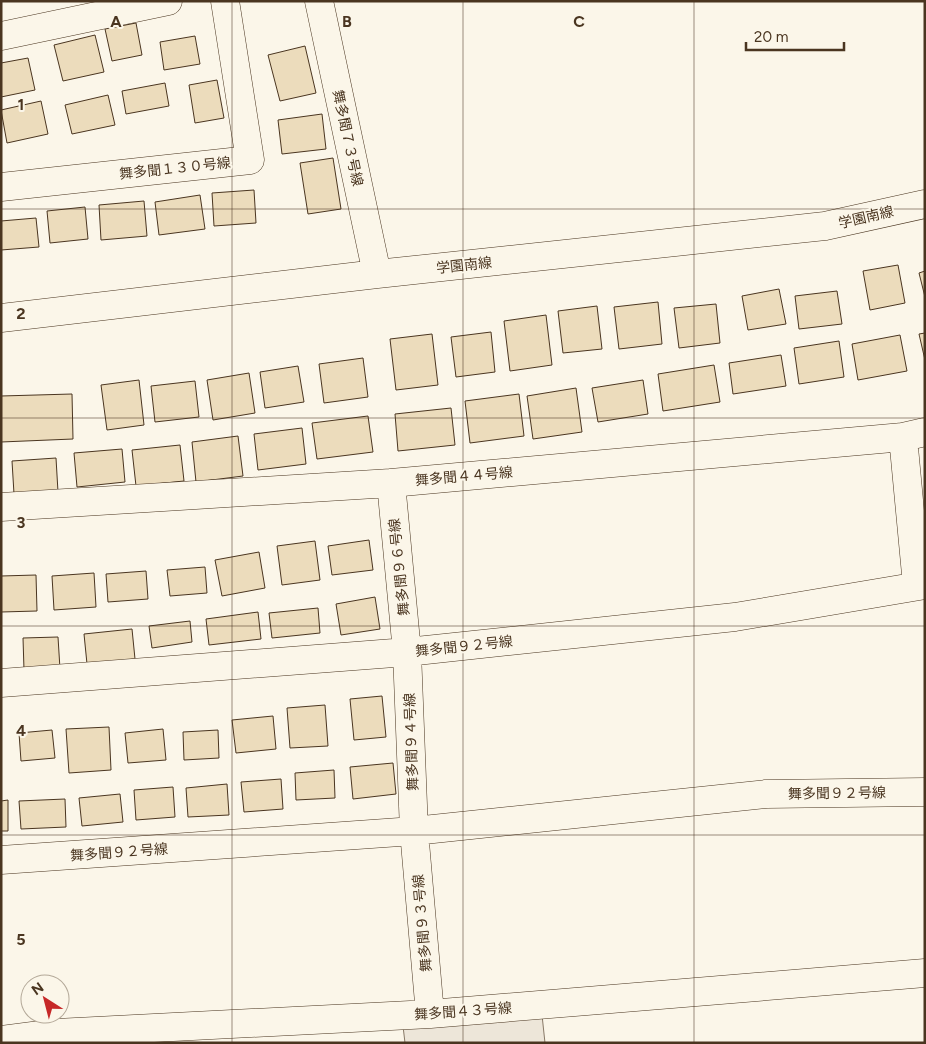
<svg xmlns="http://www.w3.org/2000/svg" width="926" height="1044" viewBox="0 0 926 1044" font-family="Figtree,'Noto Sans JP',sans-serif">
  <rect width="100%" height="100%" fill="#fbf6e9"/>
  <path fill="#ede6d9" stroke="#887966" d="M542,1015L545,1043H405L403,1026Z"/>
  <path fill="#ecdcbc" stroke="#4a3520" d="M136,23L142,55L112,61L105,29Z
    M95,35L104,72L63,81L54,45Z
    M195,36L200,64L164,70L160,42Z
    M305,46L316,93L280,101L268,55Z
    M28,58L35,90L1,97V63Z
    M217,80L224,118L195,123L189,85Z
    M165,83L169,106L126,114L122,91Z
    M108,95L115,125L72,134L65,105Z
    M41,101L48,134L7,143L1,110Z
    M322,114L326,149L282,154L278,120Z
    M333,158L341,209L308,214L300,163Z
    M254,190L256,223L214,226L212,193Z
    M200,195L205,229L159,235L155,202Z
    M144,201L147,236L101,240L99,205Z
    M85,207L88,239L50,243L47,211Z
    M36,218L39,247L1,250V221Z
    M898,265L905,303L870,310L863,271Z
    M925,271V297L919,273Z
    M779,289L786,324L748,330L742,296Z
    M837,291L842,324L799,329L795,296Z
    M658,302L662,344L619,349L614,307Z
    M716,304L720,343L679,348L674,308Z
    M597,306L602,349L563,353L558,311Z
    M546,315L552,365L510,371L504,321Z
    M491,332L495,372L456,377L451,337Z
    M925,333V360L919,334Z
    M432,334L438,385L396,390L390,339Z
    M900,335L907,371L858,380L852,344Z
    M839,341L844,377L799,384L794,348Z
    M781,355L786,386L733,394L729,363Z
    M363,358L368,397L324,403L319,364Z
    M714,365L720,402L663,411L658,374Z
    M298,366L304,402L265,408L260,372Z
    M249,373L255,413L213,420L207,380Z
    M139,380L144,425L107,430L101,385Z
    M643,380L648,414L598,422L592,388Z
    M195,381L199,417L155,422L151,386Z
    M576,388L582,432L533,439L527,396Z
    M72,394L73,439L1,442V396Z
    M519,394L524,436L470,443L465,401Z
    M451,408L455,445L398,451L395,414Z
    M368,416L373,452L317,459L312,423Z
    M302,428L306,464L258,470L254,434Z
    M238,436L243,476L196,482L192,442Z
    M180,445L184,481L136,486L132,450Z
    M122,449L125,482L77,487L74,453Z
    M56,458L58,492L14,494L12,461Z
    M369,540L373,570L332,575L328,546Z
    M315,541L320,580L282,585L277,546Z
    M259,552L265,588L222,596L215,560Z
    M205,567L207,593L170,596L167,570Z
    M146,571L148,599L108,602L106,574Z
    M94,573L96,607L54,610L52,576Z
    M36,575L37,611L1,612V576Z
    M375,597L380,629L341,635L336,604Z
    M318,608L320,633L272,638L269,613Z
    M258,612L261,639L209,645L206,619Z
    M190,621L192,642L152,648L149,626Z
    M132,629L135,659L87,664L84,634Z
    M58,637L60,669L24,670L23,638Z
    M382,696L386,737L354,740L350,699Z
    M325,705L328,746L290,748L287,708Z
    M273,716L276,749L236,753L232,720Z
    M109,727L111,770L69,773L66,729Z
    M163,729L166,760L128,763L125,733Z
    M52,730L55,758L21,761L19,733Z
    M218,730L219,758L184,760L183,732Z
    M393,763L396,794L353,799L350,767Z
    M334,770L335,798L296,800L295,773Z
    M281,779L283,809L244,812L241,782Z
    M227,784L229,815L188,817L186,788Z
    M173,787L175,817L136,820L134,790Z
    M120,794L123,822L82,826L79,798Z
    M65,799L66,827L21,829L19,801Z
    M8,800V831H1V801Z"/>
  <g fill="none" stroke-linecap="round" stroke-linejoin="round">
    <defs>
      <path id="minor" d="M1,36L168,1
        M1,187L250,160L225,1
        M903,437L917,585
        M391,483L407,652L414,831L430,1014
        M1,507L391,483L903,437L925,432
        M1,683L407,652L735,617L925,585
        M1,860L414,831L766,794L925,792
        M1,1040L56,1033L430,1014L925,973"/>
      <path id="tertiary" d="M319,1L377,274
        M1,318L377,274L825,226L925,204"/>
    </defs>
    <use href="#minor" stroke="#4a3520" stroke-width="29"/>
    <use href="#tertiary" stroke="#4a3520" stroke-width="29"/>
    <use href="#minor" stroke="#fbf6e9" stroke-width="28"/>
    <use href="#tertiary" stroke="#fbf6e9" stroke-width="28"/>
  </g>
  <path fill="none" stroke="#4a3520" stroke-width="1" stroke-opacity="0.55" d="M232,1V1043M463,1V1043M694,1V1043M1,209H925M1,418H925M1,626H925M1,835H925"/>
  <g text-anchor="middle" stroke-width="4" stroke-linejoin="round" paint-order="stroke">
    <g font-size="14" fill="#4a3520" stroke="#fbf6e9">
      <text transform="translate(348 138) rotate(78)" y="5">舞多聞７３号線</text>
      <text transform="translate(175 168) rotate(-6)" y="5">舞多聞１３０号線</text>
      <text transform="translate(866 217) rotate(-13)" y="5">学園南線</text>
      <text transform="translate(464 265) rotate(-6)" y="5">学園南線</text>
      <text transform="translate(464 476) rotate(-5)" y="5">舞多聞４４号線</text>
      <text transform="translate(399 567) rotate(-96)" y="5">舞多聞９６号線</text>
      <text transform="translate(464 646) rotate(-6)" y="5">舞多聞９２号線</text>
      <text transform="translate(411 742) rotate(-92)" y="5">舞多聞９４号線</text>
      <text transform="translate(837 793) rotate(-1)" y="5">舞多聞９２号線</text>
      <text transform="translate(119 852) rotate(-4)" y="5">舞多聞９２号線</text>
      <text transform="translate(422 923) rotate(-95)" y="5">舞多聞９３号線</text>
      <text transform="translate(463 1011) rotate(-4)" y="5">舞多聞４３号線</text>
    </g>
  </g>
  <g font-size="16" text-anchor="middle" font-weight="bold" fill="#4a3520" stroke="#fbf6e9" stroke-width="4" stroke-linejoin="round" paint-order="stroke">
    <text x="116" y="27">A</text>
    <text x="347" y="27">B</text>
    <text x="579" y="27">C</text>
    <text x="21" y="110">1</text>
    <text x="21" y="319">2</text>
    <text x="21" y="528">3</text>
    <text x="21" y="736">4</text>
    <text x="21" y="945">5</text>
  </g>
  <rect width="926" height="1044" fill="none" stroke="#4a3520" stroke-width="5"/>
  <g transform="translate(45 999) rotate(324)"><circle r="24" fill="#fbf6e9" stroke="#b4a999"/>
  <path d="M0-4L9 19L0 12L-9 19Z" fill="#c62828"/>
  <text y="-8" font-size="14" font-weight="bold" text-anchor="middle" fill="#4a3520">N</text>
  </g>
  <path d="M746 42v8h98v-8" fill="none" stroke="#4a3520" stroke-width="2.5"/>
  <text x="754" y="42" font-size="15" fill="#4a3520" stroke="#fbf6e9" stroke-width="4" paint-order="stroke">20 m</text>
</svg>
